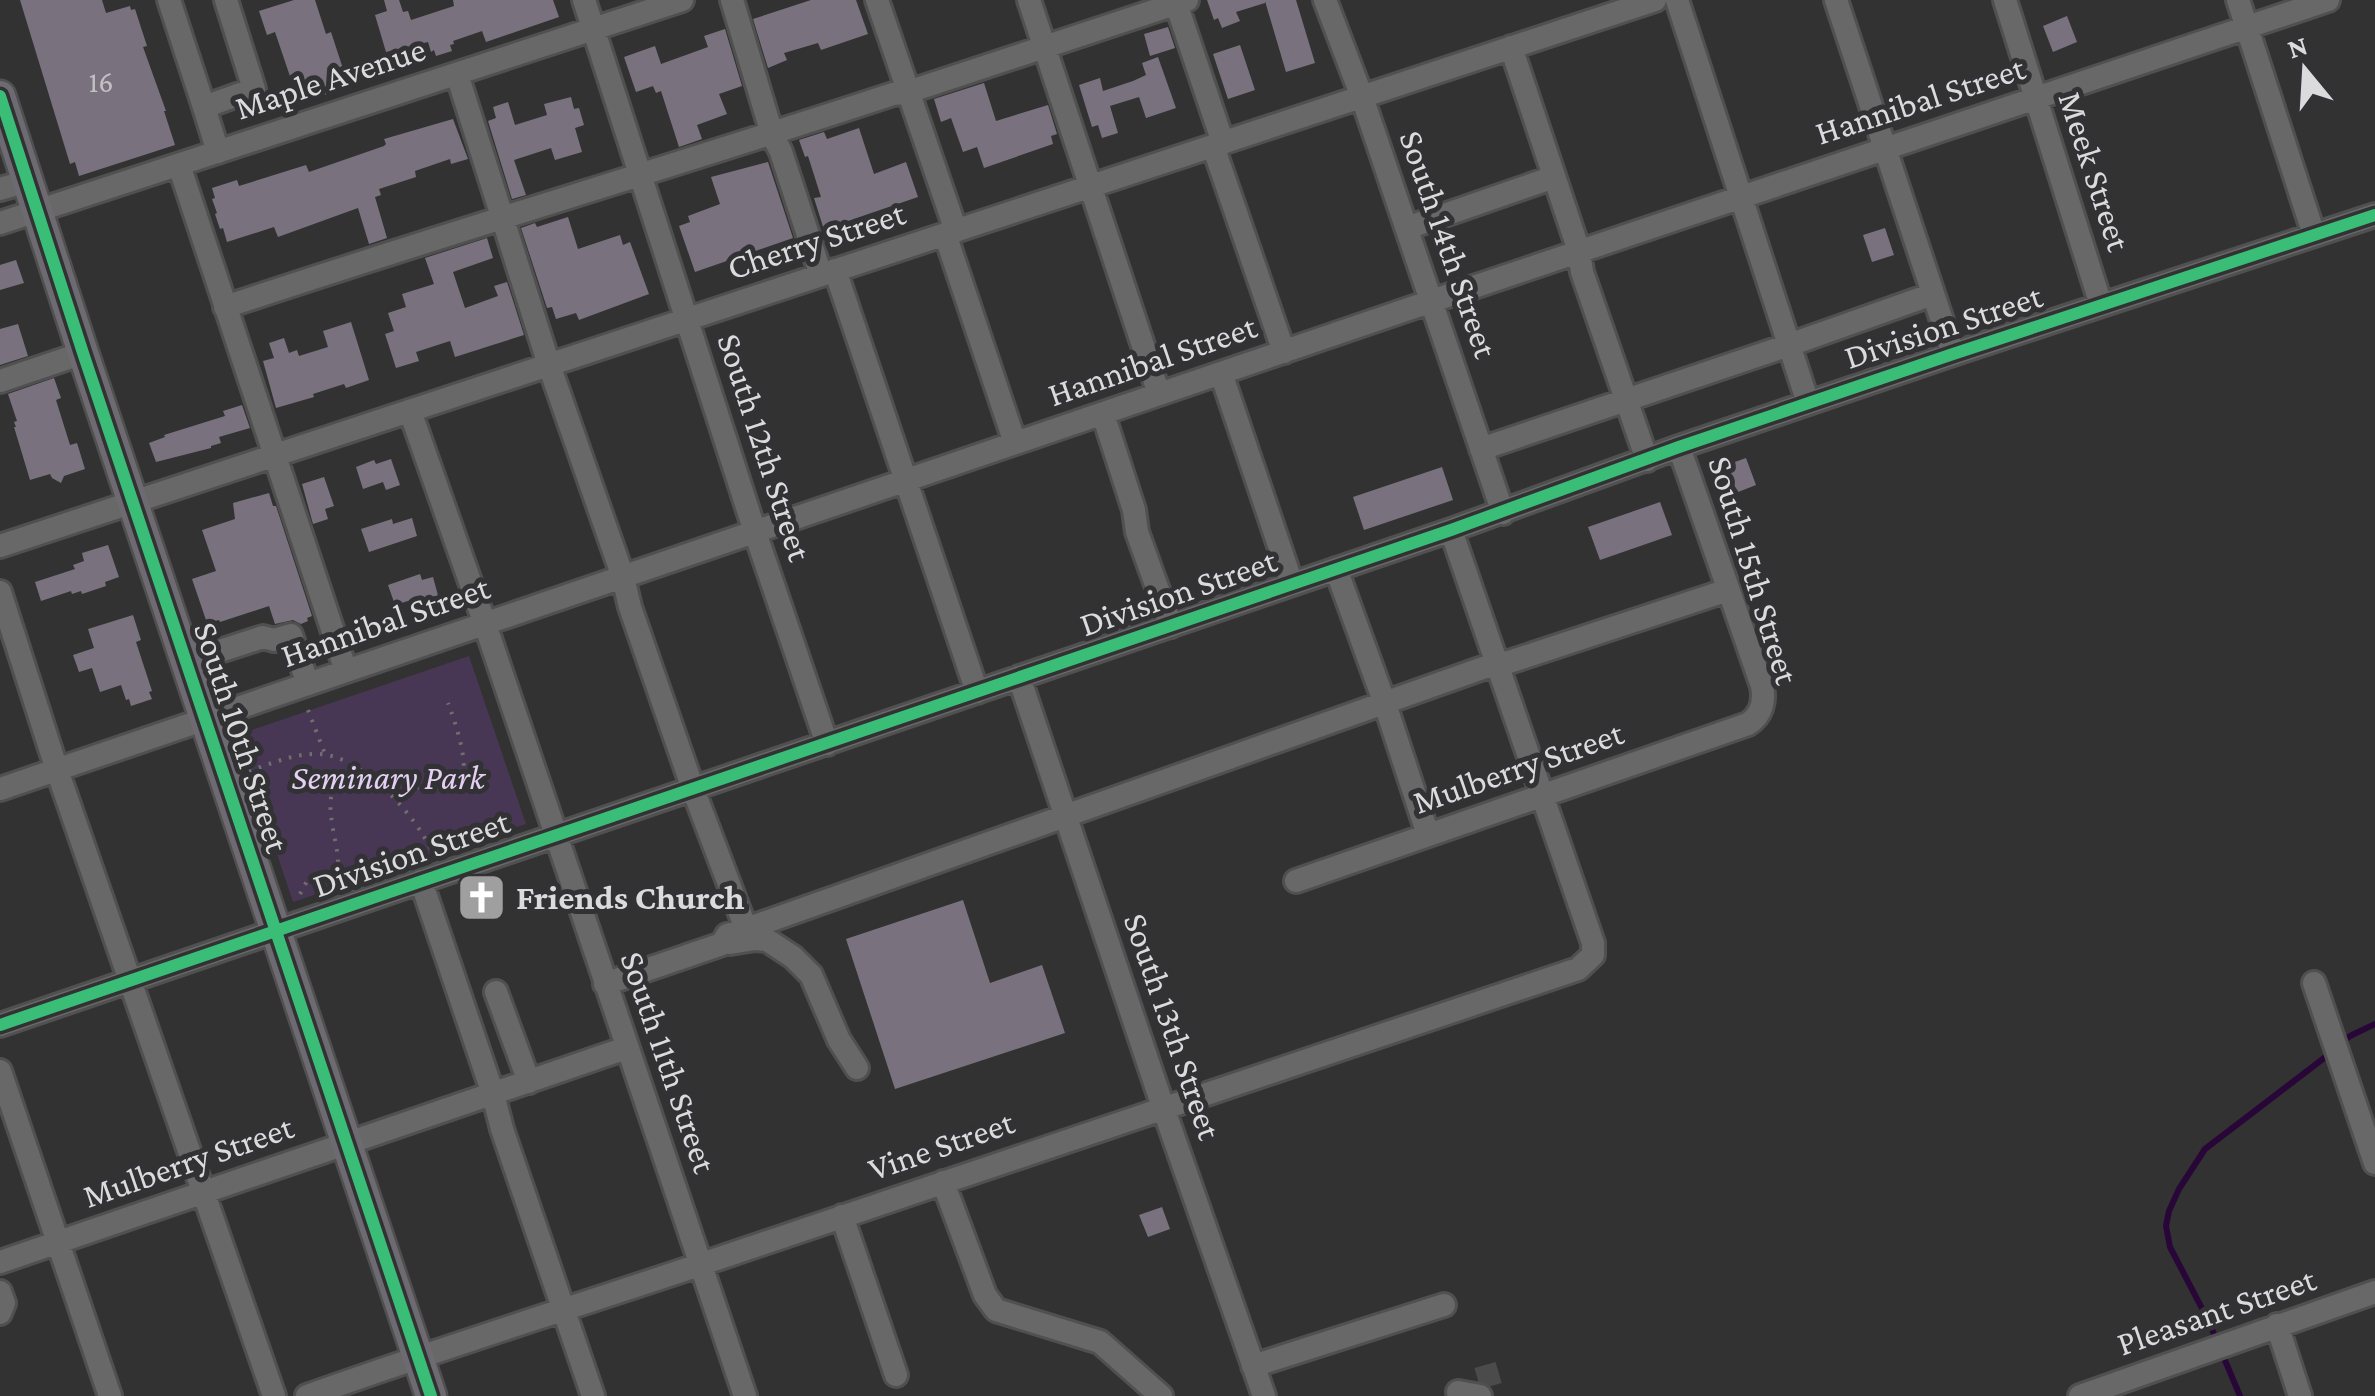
<svg xmlns="http://www.w3.org/2000/svg" width="2375" height="1396" viewBox="0 0 2375 1396" font-family="'Crimson Pro',serif">
  <rect width="100%" height="100%" fill="#323232"/>
  <path fill="#483754" d="M469,656L526,824L293,902L237,735Z"/>
  <g fill="none" stroke-linecap="round" stroke-linejoin="round">
    <path stroke="#280738" stroke-width="6" d="M2342,1043L2350,1036L2375,1024
      M2240,1396L2208,1320L2170,1247L2166,1226L2169,1211L2179,1189L2205,1149L2332,1052"/>
  </g>
  <path fill="#79727e" d="M20,0H102L106,13L130,6L131,10L135,9L147,46L143,47L166,111H164L175,145L79,176L75,162L70,164Z
    M294,0H315L326,34L331,32L349,87L299,103L275,32L267,35L259,11Z
    M384,0H399L403,12L408,11L411,20L454,6L453,0H553L559,17L486,42L482,31L453,41L454,44L450,45L452,51L436,56L434,50L431,52L428,42L386,52L375,15L387,11Z
    M811,0H856L868,34L821,50L818,43L784,53L787,60L768,68L753,19Z
    M1207,0H1296L1315,63L1286,72L1265,1V3L1236,12L1240,21L1222,28L1218,18L1214,20Z
    M2067,16L2077,42L2053,52L2043,26Z
    M1168,27L1175,48L1150,56L1144,34Z
    M725,29L742,86L719,94L727,114L697,125L702,139L679,147L661,91L656,93L653,86L636,92L624,57L655,46L661,64L708,47L704,36Z
    M1240,45L1255,90L1228,99L1213,54Z
    M1158,57L1176,108L1146,118L1139,97L1110,106L1118,133L1102,138L1098,125L1092,127L1079,85L1100,78L1103,91L1133,81L1146,75L1142,63Z
    M984,83L996,121L1048,105L1057,134L1051,136L1053,144L984,168L977,147L963,152L951,118L941,122L934,99Z
    M571,97L574,109L579,108L584,125L575,128L582,152L555,160L551,148L514,160L526,195L512,199L488,121L496,118L493,107L508,102L515,125L547,115L544,104Z
    M453,119L468,159L451,164L450,159L415,171L416,177L379,189L381,195L375,197L387,238L369,244L358,208L278,237L274,227L227,242L223,228L220,229L215,214L217,213L212,199L215,198L212,188L237,180L239,186L306,165L309,172L384,146L386,144L384,139Z
    M859,128L874,174L906,162L918,197L845,222L846,227L825,233L814,198L821,197L808,156L805,157L799,140L824,132L827,139Z
    M768,162L793,238L695,272L679,226L690,222L688,216L720,204L711,177Z
    M568,217L578,249L620,235L623,245L630,242L649,294L579,320L576,313L556,319L552,307L547,308L521,228L535,223L537,227Z
    M1885,228L1894,255L1872,262L1863,235Z
    M487,238L493,258L453,272L465,308L498,296L494,286L507,282L524,335L455,357L450,341L416,352L419,361L396,368L385,334L394,331L388,313L406,307L402,294L434,284L425,258Z
    M16,260L24,283L0,290V265Z
    M351,322L369,380L346,388L344,384L313,394L314,397L276,408L263,361L274,358L269,343L284,338L289,353L297,350L299,356L328,347L323,331Z
    M18,324L28,356L0,365V329Z
    M54,378L61,398L56,400L70,445L77,443L85,469L64,476L61,483L52,478L50,474L30,480L14,427H16L14,422L17,421L8,394Z
    M242,405L250,428L219,437L221,443L211,446V448L156,462L149,443L165,437L164,435L225,416L223,411Z
    M1746,458L1756,485L1728,496L1718,468Z
    M391,459L400,485L386,490L383,482L363,489L356,467L374,460L376,464Z
    M1442,467L1453,500L1364,530L1353,497Z
    M324,477L334,506L325,509L328,519L313,524L302,484Z
    M269,493L273,506H276L312,616L307,618L308,621L301,624L293,620L275,624L269,606L220,622L219,620L207,623L192,579L216,571L202,530L235,519L233,503Z
    M1660,502L1672,535L1600,560L1588,527Z
    M412,518L417,536L369,552L361,529L392,519L393,524Z
    M108,545L119,577L105,582L106,586L82,594L81,591L72,594L71,591L41,601L35,582L75,569L73,565L84,561L82,553Z
    M420,574L422,580L433,577L439,599L423,604V602L410,606L408,601L395,605L388,585Z
    M133,615L141,640L136,642L152,691L149,692L152,699L131,706L129,699L126,700L121,685L100,692L92,668L79,672L73,655L94,648L88,629Z
    M963,900L990,983L1042,965L1065,1033L895,1089L846,939Z
    M1162,1207L1170,1229L1148,1237L1139,1215Z"/>
  <g fill="none" stroke-linecap="round" stroke-linejoin="round">
    <path stroke="#4b4b4c" stroke-width="22" stroke-dasharray="22 11" stroke-linecap="butt" d="M1485,1365L1492,1389"/>
    <defs>
      <path id="minor" d="M169,0L204,107
        M584,0L755,532L827,744
        M732,0L772,134L781,152L821,275
        M877,0L956,231
        M1029,0L1159,394
        M1175,0L1223,143
        M1325,0L1362,97L1503,513
        M1677,0L1808,403
        M1836,0L1953,354
        M2005,0L2101,305
        M2238,0L2314,235
        M1511,47L1579,251L1582,272L1647,460
        M457,74L549,365L623,577L630,607L693,789L746,929
        M1213,146L1284,352
        M218,152L204,107L254,89L226,0
        M179,165L346,671
        M0,189L28,181
        M0,223L682,0
        M1407,228L1554,177
        M945,234L1015,443
        M835,270L977,692
        M225,307C447,233 671,167 893,94L908,92L1187,0
        M1221,373L1292,584
        M0,381L83,353
        M410,411L485,624L745,1396
        M1103,414L1134,510L1137,532L1171,626
        M1481,449L1789,345L1933,294
        M0,546L1655,0
        M1336,569L1385,704L1428,835
        M0,592L57,770L274,1396
        M186,662L263,637L274,640L291,635L308,684
        M1019,677L1163,1107L1264,1396
        M0,789L1432,301L2328,0
        M421,881L493,1094L502,1129L593,1396
        M1296,881L1748,724C1762,715 1765,701 1762,686L1679,447
        M730,943L755,939L767,940L793,957L811,975L839,1040L857,1068
        M2314,983L2375,1163
        M605,984L722,944L727,935L746,929L1497,663L1509,662L1728,590
        M496,992L529,1082
        M0,1025L1451,530L1679,447L1953,354L2375,215
        M0,1071L110,1396
        M943,1182L985,1295L996,1310L1100,1342L1161,1396
        M842,1216L896,1375
        M0,1262L626,1048
        M0,1292L4,1303L0,1313
        M2277,1325L2300,1396
        M1253,1366L1444,1305
        M1458,1392L1480,1396
        M307,1396C438,1349 571,1308 702,1264C994,1166 1285,1066 1578,969L1593,955V943L1451,530
        M2080,1396L2375,1292"/>
      <path id="major" d="M0,96L83,353L431,1396"/>
    </defs>
    <use href="#minor" stroke="#515051" stroke-width="28"/>
    <use href="#major" stroke="#515051" stroke-width="35"/>
    <path stroke="#6f6f6f" stroke-width="4" stroke-dasharray="2.5 8" stroke-linecap="butt" d="M308,710L325,754
      M249,771C270,764 295,753 318,754C362,755 417,816 433,854
      M385,788C399,790 411,787 425,787C435,786 447,791 456,786C475,776 454,719 448,703
      M300,894L307,881C320,875 330,877 338,862C338,840 318,791 343,779C350,776 359,775 367,774"/>
    <use href="#minor" stroke="#686868" stroke-width="22"/>
    <use href="#major" stroke="#6e6a71" stroke-width="30"/>
    <defs>
      <path id="cycleway" d="M0,96L83,353L431,1396
        M0,1025L1451,530L1679,447L1953,354L2375,215"/>
    </defs>
    <use href="#cycleway" stroke="#323133" stroke-width="19"/>
    <use href="#cycleway" stroke="#3abd76" stroke-width="12"/>
  </g>
  <defs>
    <symbol id="church-square" viewBox="-11 -11 22 22"><rect x="-9" y="-9" width="18" height="18" rx="4" fill="#a09fa0" stroke="#323133"/><path d="M-1.2-6h2.4v3.5h3.3v2.4h-3.3V6h-2.4V-.1h-3.3v-2.4h3.3Z" fill="#fff"/></symbol>
  </defs>
  <g fill-rule="evenodd">
    <use href="#church-square" x="454" y="870" width="55" height="55"/>
  </g>
  <g text-anchor="middle" stroke-width="10" stroke-linejoin="round" paint-order="stroke">
    <g font-size="30" fill="#c2c0c4">
      <text x="101" y="92">16</text>
    </g>
    <g font-size="35" fill="#dbdadc" stroke="#323133">
      <text transform="translate(330 78) rotate(-18)" y="12">Maple Avenue</text>
      <text transform="translate(1920 100) rotate(-18)" y="12">Hannibal Street</text>
      <text transform="translate(2095 171) rotate(72)" y="12">Meek Street</text>
      <text transform="translate(816 240) rotate(-18)" y="12">Cherry Street</text>
      <text transform="translate(1449 244) rotate(71)" y="12">South 14th Street</text>
      <text transform="translate(1943 326) rotate(-18)" y="12">Division Street</text>
      <text transform="translate(1152 360) rotate(-19)" y="12">Hannibal Street</text>
      <text transform="translate(765 447) rotate(72)" y="12">South 12th Street</text>
      <text transform="translate(1754 570) rotate(73)" y="12">South 15th Street</text>
      <text transform="translate(1178 592) rotate(-19)" y="12">Division Street</text>
      <text transform="translate(385 621) rotate(-19)" y="12">Hannibal Street</text>
      <text transform="translate(242 737) rotate(72)" y="12">South 10th Street</text>
      <text transform="translate(1518 767) rotate(-19)" y="12">Mulberry Street</text>
      <text transform="translate(411 853) rotate(-19)" y="12">Division Street</text>
      <text transform="translate(1173 1026) rotate(71)" y="12">South 13th Street</text>
      <text transform="translate(669 1062) rotate(71)" y="12">South 11th Street</text>
      <text transform="translate(941 1145) rotate(-19)" y="12">Vine Street</text>
      <text transform="translate(188 1161) rotate(-19)" y="12">Mulberry Street</text>
      <text transform="translate(2216 1311) rotate(-19)" y="12">Pleasant Street</text>
    </g>
    <g font-size="35" font-style="italic" fill="#e4d0f3" stroke="#323133">
      <text x="388" y="789">Seminary Park</text>
    </g>
    <g font-size="35" font-weight="bold" fill="#dbdadc" stroke="#323133" text-anchor="start">
      <text x="516" y="909">Friends Church</text>
    </g>
  </g>
  <g transform="translate(2305 70) rotate(342)" stroke="#323133" stroke-width="8" paint-order="stroke">
  <path d="M0-8L18 38L0 25L-18 38Z" fill="#dbdadc"/>
  <text y="-15" font-size="28" font-weight="bold" text-anchor="middle" fill="#dbdadc">N</text>
  </g>
</svg>
